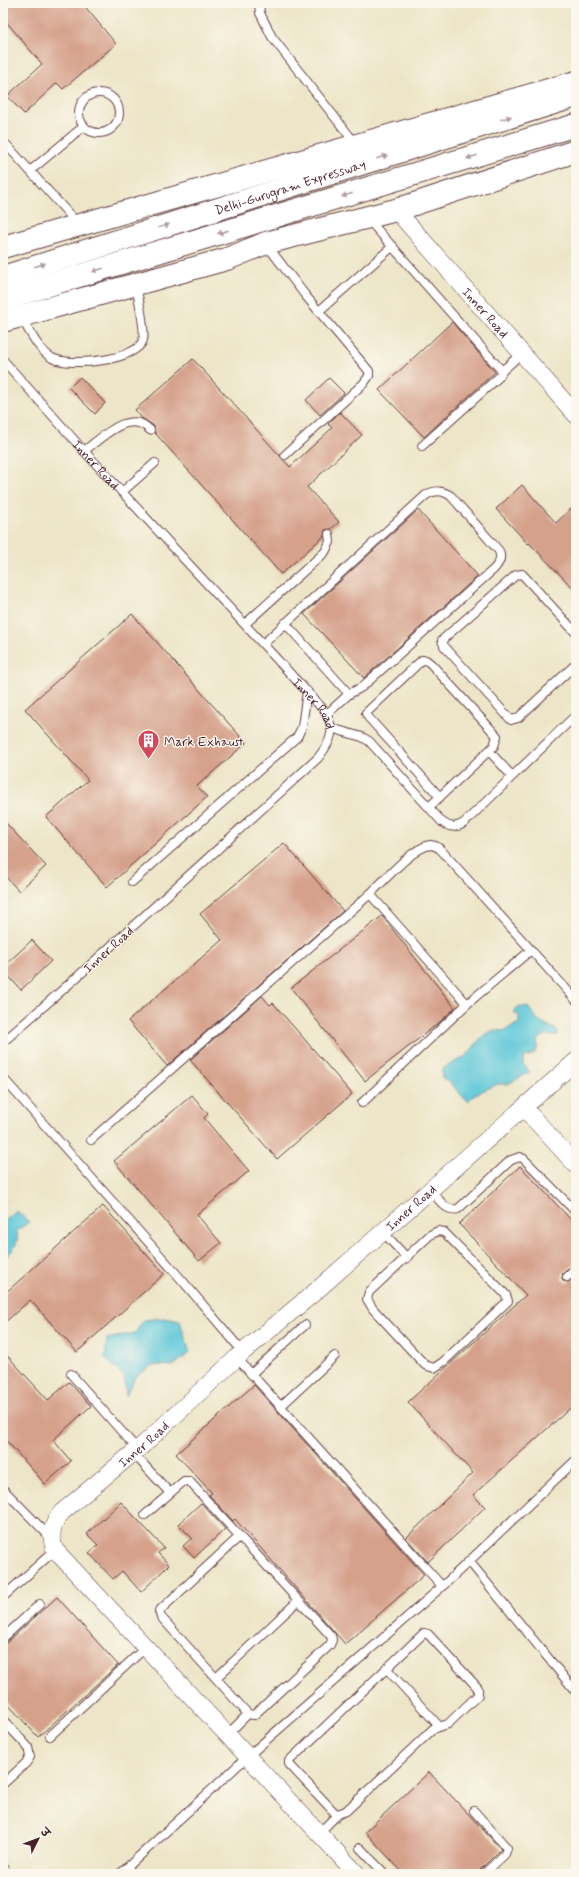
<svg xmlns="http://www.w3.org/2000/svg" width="579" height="1877" viewBox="0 0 579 1877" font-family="Mynerve,'Playpen Sans Deva',sans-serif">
  <rect width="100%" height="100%" fill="#fbf7ec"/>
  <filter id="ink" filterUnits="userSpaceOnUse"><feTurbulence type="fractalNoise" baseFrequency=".025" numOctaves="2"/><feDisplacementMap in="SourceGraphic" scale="8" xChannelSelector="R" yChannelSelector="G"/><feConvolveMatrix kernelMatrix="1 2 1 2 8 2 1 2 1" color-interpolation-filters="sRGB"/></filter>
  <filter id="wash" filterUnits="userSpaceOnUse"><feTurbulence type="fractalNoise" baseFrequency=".012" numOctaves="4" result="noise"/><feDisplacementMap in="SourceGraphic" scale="16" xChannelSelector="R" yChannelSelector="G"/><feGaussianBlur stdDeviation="0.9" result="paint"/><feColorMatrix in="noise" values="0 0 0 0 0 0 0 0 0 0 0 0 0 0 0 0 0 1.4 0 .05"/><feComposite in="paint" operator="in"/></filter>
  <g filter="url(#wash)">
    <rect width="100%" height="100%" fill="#ece5c7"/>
    <path fill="#5ec8d9" stroke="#547482" d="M519,1006L528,1007L538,1020L558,1031V1035H546L537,1040L538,1047L534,1054L525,1057L523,1064L530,1072L508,1084H498L488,1088L470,1098L468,1102L450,1083L442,1078V1069L466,1056L483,1036L494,1030L503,1031L519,1023V1015L513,1012Z
      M17,1211L29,1222L17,1231C19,1242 14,1252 3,1258V1222Z
      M164,1318L180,1321L190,1353L173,1366L153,1365L136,1376L126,1396L124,1376L105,1358L107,1339L135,1333L144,1320Z"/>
    <g id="blocks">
      <path fill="#d5a18b" d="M3,3H82L116,44L63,89L57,83L24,114L7,96L42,64L3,18Z
        M452,322L495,372L424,437L379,390Z
        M193,359L290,467L332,428L328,424L340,412L362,435L307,487L339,522L331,529L325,530L324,536L281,574L155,433L154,426L142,418L135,410Z
        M80,377L105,403L95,414L69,388Z
        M329,378L344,393L320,415L306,400Z
        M522,485L556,523L576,504V591L529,543L528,544L496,509Z
        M418,510L478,576L364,678L304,614Z
        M132,614L246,743L197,786L207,797L107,887L46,817L88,780L25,709Z
        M3,820L46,866L19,891L3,874Z
        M284,843L343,911L167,1066L128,1021L222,940L200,914Z
        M382,916L455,1008L441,1021L365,1081L291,988Z
        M32,940L51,961L21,990L3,970V967Z
        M262,996L270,1005L273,1003L352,1094L277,1159L190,1060Z
        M192,1095L208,1114L204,1118L249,1171L197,1215L221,1243L199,1261L114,1161Z
        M520,1166L576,1225V1264L563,1273L562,1278L563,1281L568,1282L576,1276V1403L473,1495L485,1507L428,1562L406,1538L473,1473L408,1402L526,1295L459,1224Z
        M103,1206L164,1274L77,1352L30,1300L3,1324V1295Z
        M3,1351L48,1400L69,1382L91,1406L53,1440L71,1461L45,1484L3,1437Z
        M254,1385L424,1575L345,1644L235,1519L233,1521L209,1495L212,1493L176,1454Z
        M121,1502L164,1548L158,1553L169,1565L141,1592L122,1571L113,1579L89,1553L98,1545L87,1534Z
        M201,1503L225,1529L194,1558L183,1546L192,1538L178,1524Z
        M57,1597L118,1665L38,1737L3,1699V1646Z
        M429,1772L501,1849L480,1870L479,1874H404L365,1832Z"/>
    </g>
  </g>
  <g filter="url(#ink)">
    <use href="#blocks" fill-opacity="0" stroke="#623d42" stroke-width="1"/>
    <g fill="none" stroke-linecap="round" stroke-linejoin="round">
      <defs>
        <g id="service">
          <path d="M259,3L260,13L272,37L355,143"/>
          <circle cx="99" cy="113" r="20"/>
          <path d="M3,141L77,223"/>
          <path d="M30,171L84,126"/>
          <path d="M368,219L502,371L500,376L422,446"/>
          <path d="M266,244L305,295L369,371V376L364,383L285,455"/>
          <path d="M319,311L393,246"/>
          <path d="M21,317C29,330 38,350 52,358C69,367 137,361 143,340C146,331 138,297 136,285"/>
          <path id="s1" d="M3,360L84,451L323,709C337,729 332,740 318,758L76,978L3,1042"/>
          <path d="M502,371L522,353"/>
          <path d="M84,451C102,438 129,408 150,430"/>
          <path d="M122,492L155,463"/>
          <path d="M285,623L349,694"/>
          <path d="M245,624L325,552L330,542L329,534"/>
          <path d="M576,633L522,574L516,575L442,640L444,646L511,720L518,718L576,664"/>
          <path d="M263,644L426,495C435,490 442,490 451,496L499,551C502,559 499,563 494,569L362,687L349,694L327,714"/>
          <path d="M331,728L362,737L369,741L442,822C450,828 456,828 464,823L576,715"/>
          <path d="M489,751L512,776"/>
          <path d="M429,807L494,746L497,736L431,664L426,660H422L366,713L368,717L440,797"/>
          <path d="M132,882L297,737L302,727L307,691"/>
          <path d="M370,894L467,1004"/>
          <path d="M3,1078L181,1279L243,1352"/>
          <path d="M362,1103L467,1004L531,950"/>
          <path d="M91,1140L370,894C384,881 412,848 430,845C435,845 438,847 441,850L576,1000"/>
          <path d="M431,1190C439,1199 445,1212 458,1209L511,1160L520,1157L524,1159L576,1212"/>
          <path d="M438,1231L444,1232L506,1295L508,1301L443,1362L434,1368L425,1365L373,1309L367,1299L369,1292L430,1235Z"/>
          <path d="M383,1232L407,1258"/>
          <path d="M567,1277L576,1269"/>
          <path d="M237,1358L442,1586"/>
          <path d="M71,1374L137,1449"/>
          <path d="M251,1374L305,1325"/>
          <path d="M281,1406L335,1356"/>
          <path d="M133,1453L170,1493"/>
          <path d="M3,1489L51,1538"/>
          <path d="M145,1515L184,1481H189C236,1533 284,1584 331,1636L332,1640L330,1645L254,1715L248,1714L161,1617L159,1611L240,1536"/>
          <path d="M469,1561L576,1692"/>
          <path d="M3,1597L55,1550"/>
          <path d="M424,1633L428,1634L478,1688V1695L448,1724L433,1729L346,1811L338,1814L335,1813L289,1764V1761Z"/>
          <path d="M3,1638L40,1604"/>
          <path d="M386,1668L439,1726"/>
          <path d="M216,1678L298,1601"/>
          <path d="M3,1720L28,1747L30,1757L26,1763L3,1784"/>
          <path d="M227,1735L248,1714"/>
          <path d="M50,1736L146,1647"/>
          <path d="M474,1811L507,1848L505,1854L484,1874"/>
          <path d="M319,1833L338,1814"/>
          <path d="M360,1848L385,1874"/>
          <path d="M3,1868L8,1874"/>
          <path d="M120,1874L247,1757L446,1583L576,1460"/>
        </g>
        <g id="minor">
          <path id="s2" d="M396,210L576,415"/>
          <path d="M524,1108L576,1165"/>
          <path id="s3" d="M357,1874L55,1550C49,1535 52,1524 62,1512L144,1444L243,1352L316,1291L576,1061"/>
        </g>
        <path id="secondary" d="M3,247L576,82
          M3,321L227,259L266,243L396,210L576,151"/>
        <g id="motorway">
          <path id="s4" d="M3,277L576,96"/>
          <path d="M3,299L576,125"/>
        </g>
      </defs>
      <use href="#service" stroke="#623d42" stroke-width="10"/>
      <use href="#minor" stroke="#623d42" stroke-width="18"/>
      <use href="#secondary" stroke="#623d42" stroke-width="24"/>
      <use href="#motorway" stroke="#623d42" stroke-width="24"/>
      <use href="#service" stroke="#fff" stroke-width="8"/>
      <use href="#minor" stroke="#fff" stroke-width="17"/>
      <use href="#secondary" stroke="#fff" stroke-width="22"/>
      <use href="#motorway" stroke="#fff" stroke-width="22"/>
    </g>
    <defs><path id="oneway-solid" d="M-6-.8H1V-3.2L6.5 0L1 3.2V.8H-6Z"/></defs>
    <g fill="#ae9aa0">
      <use href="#oneway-solid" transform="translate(506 118) rotate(-18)"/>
      <use href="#oneway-solid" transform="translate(382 157) rotate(-18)"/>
      <use href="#oneway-solid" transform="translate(472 157) rotate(163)"/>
      <use href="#oneway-solid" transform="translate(347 195) rotate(163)"/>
      <use href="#oneway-solid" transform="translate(164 226) rotate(-18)"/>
      <use href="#oneway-solid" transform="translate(223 232) rotate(163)"/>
      <use href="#oneway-solid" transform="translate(40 265) rotate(-18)"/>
      <use href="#oneway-solid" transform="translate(98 270) rotate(163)"/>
    </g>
  </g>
  <defs>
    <symbol id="building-pin" viewBox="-11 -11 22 30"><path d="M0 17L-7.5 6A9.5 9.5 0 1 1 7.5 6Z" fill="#d1495b" stroke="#fbf7ec"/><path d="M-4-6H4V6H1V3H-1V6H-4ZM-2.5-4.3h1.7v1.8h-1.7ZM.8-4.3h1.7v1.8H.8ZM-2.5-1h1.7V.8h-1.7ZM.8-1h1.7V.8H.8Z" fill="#fff"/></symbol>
  </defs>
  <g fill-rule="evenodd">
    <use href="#building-pin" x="136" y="728" width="25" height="34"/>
  </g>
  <g text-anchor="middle" stroke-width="3" stroke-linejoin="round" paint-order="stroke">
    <g font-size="13" fill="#4a1f2b" stroke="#fbf7ec">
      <text dy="5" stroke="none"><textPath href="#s4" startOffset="301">Delhi-Gurugram Expressway</textPath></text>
      <text dy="5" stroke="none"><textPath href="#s2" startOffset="136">Inner Road</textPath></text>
      <text dy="5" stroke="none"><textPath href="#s1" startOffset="140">Inner Road</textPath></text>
      <text dy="5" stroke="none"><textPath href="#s1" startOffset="464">Inner Road</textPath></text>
      <text transform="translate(108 949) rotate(-42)" y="5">Inner Road</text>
      <text dy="5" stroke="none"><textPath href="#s3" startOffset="947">Inner Road</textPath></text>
      <text dy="5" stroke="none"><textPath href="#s3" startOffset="590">Inner Road</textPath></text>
    </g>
    <g font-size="13" fill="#4a1f2b" stroke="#fbf7ec" text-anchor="start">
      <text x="164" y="746">Mark Exhaust</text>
    </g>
  </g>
  <rect width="579" height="1877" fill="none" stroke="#fbf7ec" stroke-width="16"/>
  <g transform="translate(38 1839) rotate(48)" stroke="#fbf7ec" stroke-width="3" paint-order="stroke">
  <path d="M0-3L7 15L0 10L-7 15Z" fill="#4a1f2b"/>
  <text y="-6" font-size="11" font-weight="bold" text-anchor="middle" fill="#4a1f2b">उ</text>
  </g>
</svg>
